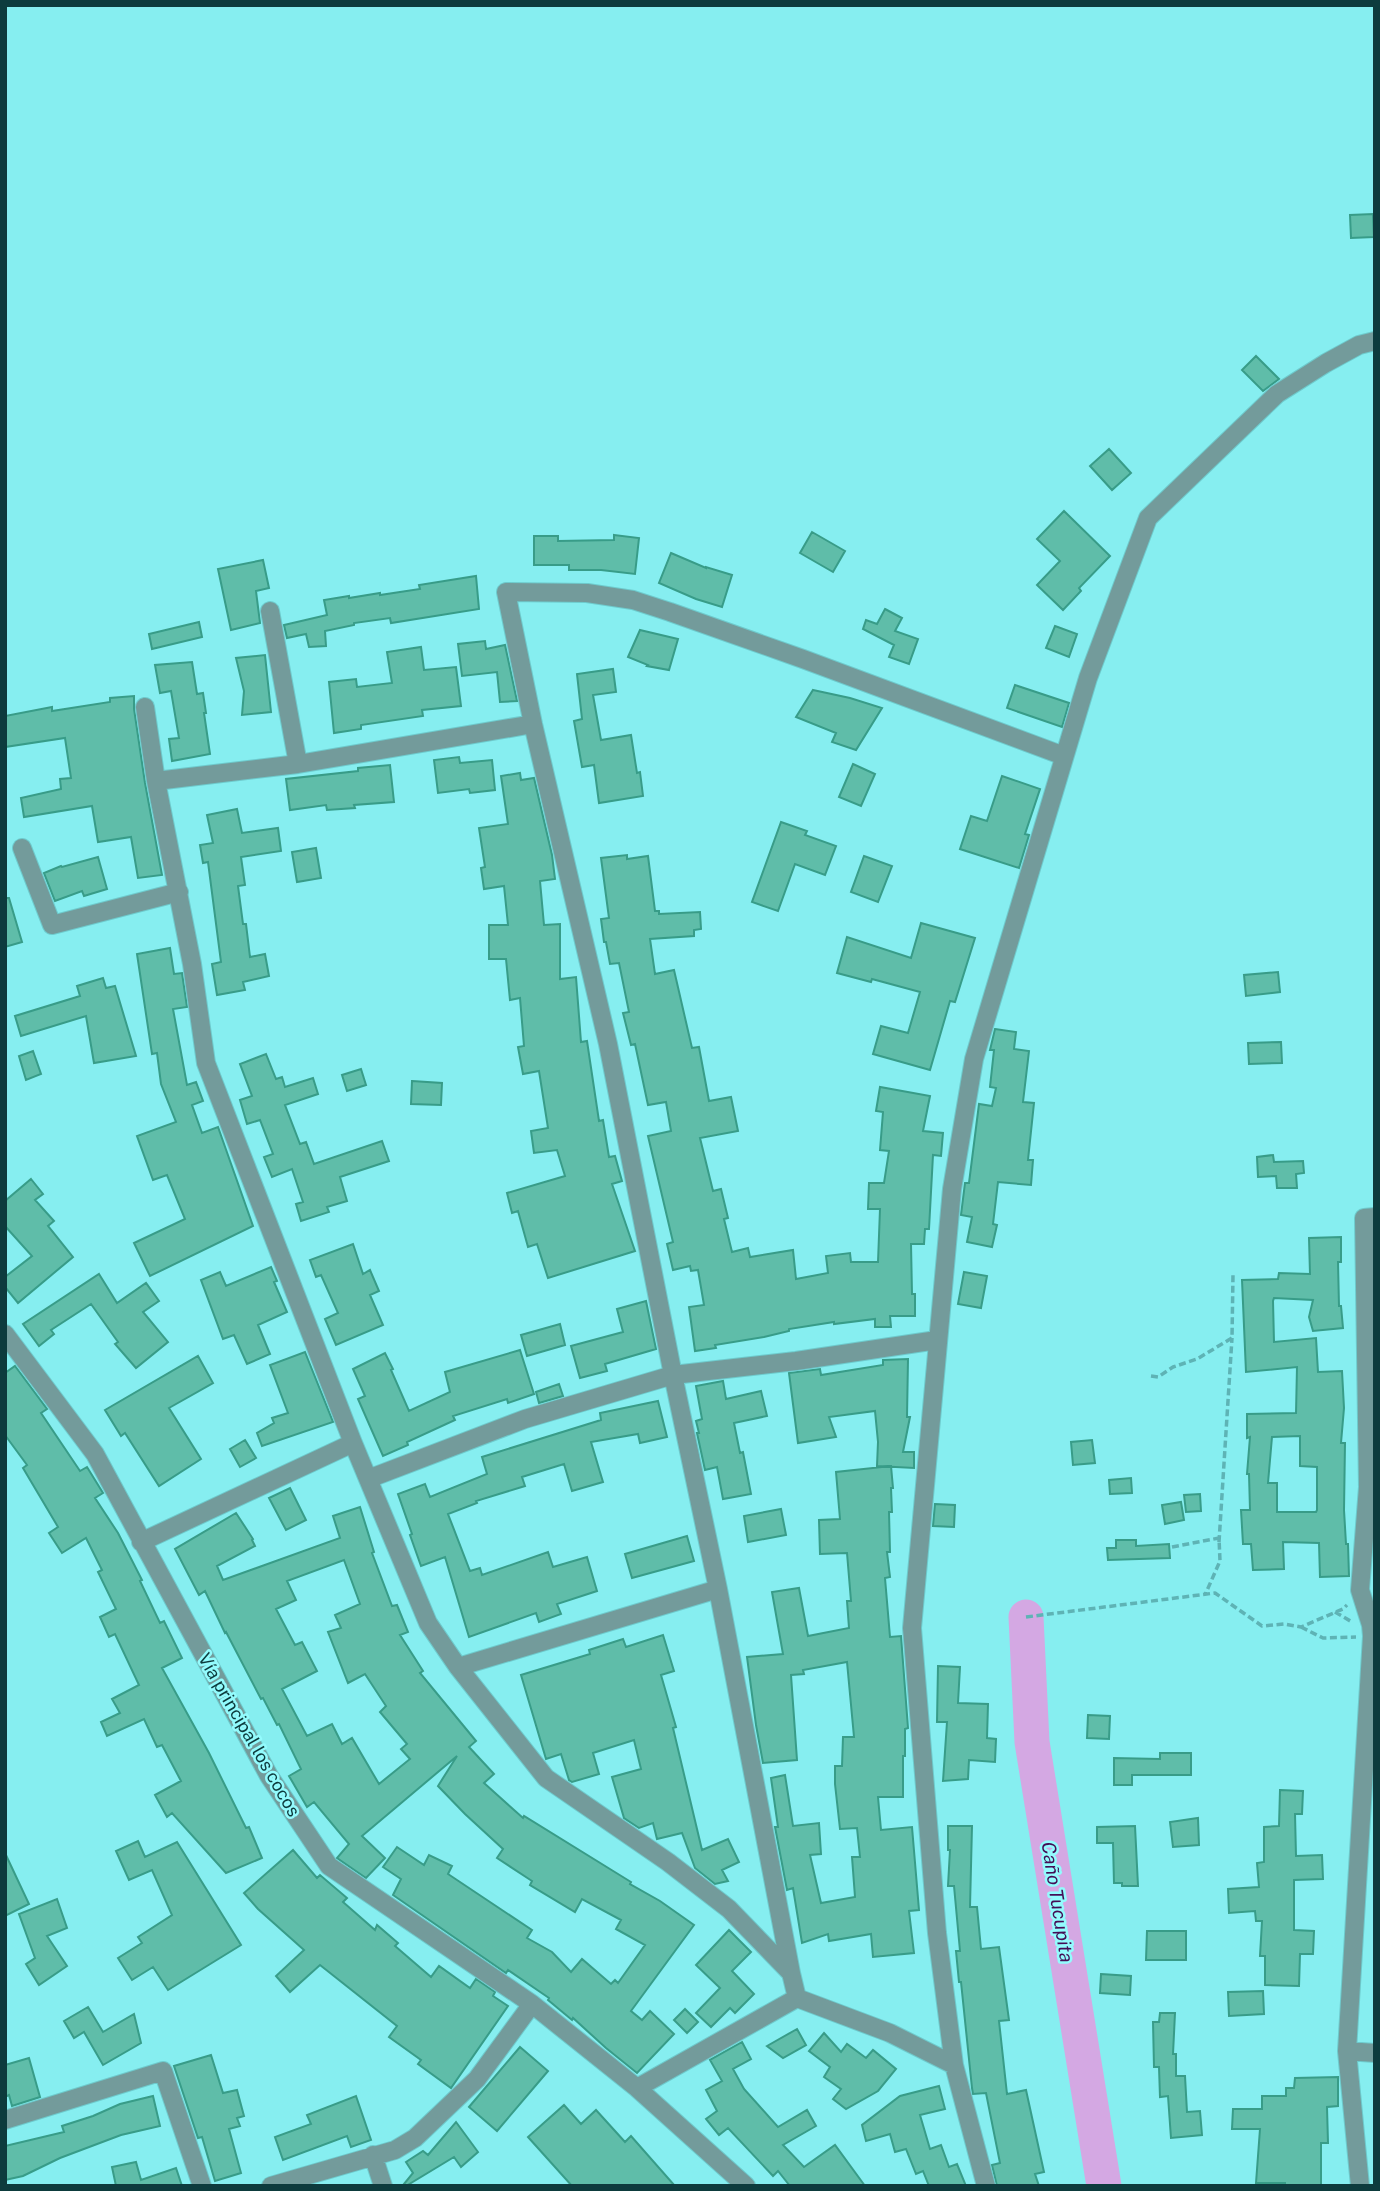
<svg xmlns="http://www.w3.org/2000/svg" width="1380" height="2191" viewBox="0 0 1380 2191" font-family="'Public Sans',sans-serif">
  <rect width="100%" height="100%" fill="#86eef0"/>
  <g fill="none" stroke-linecap="round" stroke-linejoin="round">
    <path stroke="#d4a8e3" stroke-width="35" d="M1026,1617L1032,1742L1104,2186"/>
  </g>
  <path fill="#5fbda9" stroke="#389c88" stroke-width="2" fill-rule="evenodd" d="M1373,214L1374,237L1351,238L1350,215Z
    M1256,356L1279,379L1263,391L1242,370Z
    M1109,449L1131,473L1112,490L1090,466Z
    M1064,511L1110,556L1079,588L1081,591L1063,610L1037,585L1060,561L1037,539Z
    M812,532L845,551L833,572L800,553Z
    M614,535L639,538L635,574L601,570H569V565H534V536H558V541L614,540Z
    M671,553L706,568V567L732,575L722,607L696,599L659,583Z
    M263,560L269,588L256,591L260,623L231,630L218,569Z
    M476,576L479,609L391,623L390,618L354,623V625L325,631L326,646L309,647L306,634L287,638L284,625L327,615L324,600L349,596V598L380,593V595L420,589L419,585Z
    M885,609L902,618L895,631L918,639L909,664L889,657L894,645L863,629L866,620L877,624Z
    M199,622L202,637L152,649L149,634Z
    M1055,626L1077,634L1069,657L1046,648Z
    M640,630L678,639L669,670L647,666L648,665L628,657Z
    M485,641L486,649L505,645L517,701L500,702L497,672L462,676L458,644Z
    M421,647L424,670L456,667L461,706L422,710L423,716L361,725V729L334,733L329,682L356,679L357,687L392,683L387,652Z
    M265,655L271,712L242,715L244,691L236,658Z
    M192,662L197,694L203,693L206,713H204L210,754L172,761L169,739L179,738L171,691L160,693L155,665Z
    M613,669L616,692L593,695L601,740L631,735L637,773L640,772L643,796L599,803L594,765L582,767L574,721L582,719L577,674Z
    M1015,685L1069,703L1062,727L1007,708Z
    M813,690L850,698L882,708L856,750L832,742L836,733L796,717Z
    M134,696V709L145,783L162,875L138,878L131,837L98,842L92,806L24,817L21,798L61,789L60,779L71,778L65,738L5,747V716L52,707V711L110,702V698Z
    M459,757L460,763L492,760L495,790L470,793L469,789L438,793L434,760Z
    M853,764L875,774L861,806L839,797Z
    M390,765L394,802L354,805L355,808L327,810L326,805L290,810L286,779L358,771V768Z
    M520,773L521,780L534,778L552,855L555,879L540,881L544,925L560,924V979L576,977L581,1042L587,1041L599,1121L603,1120L609,1157L615,1156L622,1181L612,1184L635,1251L548,1278L537,1244L528,1247L518,1211L512,1213L507,1193L565,1176L557,1150L534,1153L531,1131L548,1128L539,1071L523,1074L518,1047L524,1046L520,998L510,1000L506,959H489V925H508L504,886L484,889L481,868L485,867L479,828L508,824L501,776Z
    M1002,776L1040,789L1025,834L1029,835L1019,868L960,849L971,816L987,821Z
    M237,809L242,833L278,828L281,851L241,857L245,885L238,886L243,924H246L250,957L265,954L269,976L243,982L245,990L217,995L212,964L221,962L208,862L203,863L200,845L213,843L207,815Z
    M781,822L807,831L805,835L836,846L825,875L795,864L778,911L752,902Z
    M316,848L321,878L297,882L292,852Z
    M627,855V859L648,856L655,911H659V914L700,912L701,929L694,930V936L650,939L655,974L674,970L692,1048L699,1047L709,1101L731,1097L738,1131L700,1138L713,1191L721,1189L728,1218L724,1219L732,1252L748,1248L750,1257L793,1250L796,1279L828,1273L826,1256L850,1253L851,1262H878L880,1209H868L869,1183H884L889,1151L880,1150L883,1112L876,1111L880,1087L930,1096L923,1131L943,1133L941,1156L933,1155L929,1229H925L924,1244H911L912,1294H915V1316H890L891,1327H875V1319L834,1324V1322L789,1329V1331L764,1337L715,1345L716,1348L695,1351L689,1307L704,1305L698,1270L691,1271L690,1266L673,1270L667,1244L673,1242L648,1136L671,1131L666,1102L648,1105L635,1044L631,1045L623,1013L629,1012L619,963L610,964L606,942H604L601,919L609,918L601,858Z
    M864,856L892,866L878,902L851,892Z
    M98,857L107,889L84,896L82,891L55,901L44,873L61,866L62,867Z
    M5,898H9L22,942L5,947Z
    M921,923L975,938L955,1002L950,1001L930,1070L873,1054L881,1026L908,1033L920,992L872,979L871,982L837,973L847,937L911,958Z
    M170,948L174,974L182,973L187,1007L173,1009L187,1085L196,1082L203,1101L192,1105L202,1133L218,1127L253,1226L150,1276L134,1243L185,1219L167,1175L153,1180L137,1136L176,1122L161,1084L157,1053L152,1054L137,954Z
    M1278,972L1280,992L1246,996L1244,975Z
    M103,978L106,988L115,986L136,1056L94,1063L86,1016L21,1036L15,1016L80,996L77,986Z
    M995,1029L1016,1032L1014,1049L1029,1051L1023,1102L1034,1103L1028,1160H1033L1031,1185L998,1182L993,1224L997,1225L992,1247L967,1242L972,1217L961,1215L965,1183H969L979,1104L992,1106L996,1088L990,1087L994,1050H990Z
    M1281,1042L1282,1063L1249,1064L1248,1043Z
    M33,1051L41,1074L26,1080L19,1056Z
    M266,1054L276,1079L282,1077L285,1087L313,1078L318,1094L285,1105L300,1144L306,1142L314,1164L382,1141L389,1161L340,1177L347,1201L327,1207L329,1212L301,1221L296,1204L303,1202L292,1169L272,1177L264,1157L273,1154L260,1120L247,1124L240,1100L252,1096L240,1064Z
    M361,1069L366,1085L347,1091L342,1075Z
    M412,1081L442,1083L441,1105L411,1104Z
    M1273,1155L1274,1162L1303,1161L1304,1173L1296,1174L1297,1188H1277L1276,1176L1258,1177L1257,1157Z
    M31,1179L43,1194L35,1200L54,1221L48,1226L73,1257L18,1303L5,1287V1277L32,1256L5,1226V1201Z
    M1341,1237V1262H1338L1339,1306H1341L1343,1328L1313,1331L1309,1317L1313,1300L1274,1298L1273,1301L1274,1342L1316,1338L1318,1372L1342,1371L1344,1408L1341,1443H1345L1344,1510L1346,1544H1348L1349,1576L1320,1577L1319,1543L1283,1542L1284,1569L1253,1570L1251,1544H1243L1241,1510H1250L1249,1474H1247L1250,1437L1247,1438V1414L1296,1413L1297,1367L1246,1372L1242,1280L1278,1279L1279,1273L1310,1274L1309,1238ZM1300,1436V1466L1317,1467V1510L1316,1512H1277V1483H1268L1272,1437Z
    M353,1244L363,1274L370,1270L379,1291L370,1295L383,1325L336,1345L325,1319L338,1313L321,1275L316,1277L310,1260Z
    M271,1267L277,1281L274,1282L287,1312L258,1325L270,1354L247,1364L234,1335L223,1339L201,1280L220,1272L226,1286Z
    M964,1272L987,1276L981,1308L958,1304Z
    M99,1274L117,1303L146,1283L159,1301L143,1312L168,1342L136,1368L115,1344L118,1342L91,1304L51,1330L54,1334L39,1346L23,1324Z
    M646,1301L656,1349L605,1364L607,1371L580,1378L571,1346L623,1332L617,1309Z
    M560,1324L565,1345L527,1356L521,1335Z
    M520,1350L534,1394L508,1403L507,1399L453,1416L455,1420L407,1442L408,1445L383,1456L358,1399L365,1396L353,1369L385,1353L393,1369L391,1370L409,1411L450,1392L445,1372Z
    M305,1352L333,1422L262,1446L257,1433L274,1423L272,1418L288,1413L270,1365Z
    M198,1356L213,1383L169,1408L201,1459L159,1486L125,1433L121,1436L105,1410Z
    M908,1359L907,1417H910L903,1452H914V1468L877,1466L878,1442L875,1411L829,1417L836,1437L798,1443L789,1373L820,1369L821,1375L883,1365V1360Z
    M15,1366L47,1409L41,1413L80,1471L87,1467L103,1493L95,1498L118,1533L142,1580L140,1581L160,1623L164,1621L182,1658L162,1668L209,1753L246,1828L249,1827L262,1858L226,1873L172,1813L167,1817L155,1795L181,1781L162,1745L157,1747L144,1719L107,1736L101,1722L120,1713L112,1699L139,1685L115,1634L109,1637L100,1617L116,1609L98,1572L102,1570L86,1538L62,1553L49,1533L58,1527L23,1468L27,1465L5,1435V1373Z
    M723,1381L726,1399L761,1391L767,1416L734,1423L740,1453L743,1452L751,1494L723,1499L717,1467L705,1470L697,1433H699L696,1421L702,1419L696,1386Z
    M559,1384L563,1396L539,1403L536,1392Z
    M658,1401L667,1437L640,1443L638,1434L591,1442L603,1482L572,1491L564,1464L522,1477L525,1486L476,1501L477,1503L448,1514L470,1571L480,1568L482,1575L548,1552L553,1567L587,1557L597,1591L557,1604L561,1614L539,1622L536,1613L469,1637L445,1557L421,1566L410,1535L412,1534L398,1494L425,1484L430,1497L487,1474L482,1457L601,1420L600,1413Z
    M245,1440L256,1458L240,1467L230,1449Z
    M1092,1440L1095,1463L1073,1465L1071,1442Z
    M891,1466L893,1488H891L892,1512H889L890,1552H887L890,1577L885,1578L890,1637L901,1636L908,1728L905,1729V1756H903V1797H878L881,1830L912,1827L919,1910L909,1911L914,1953L873,1957L871,1934L829,1941L828,1934L802,1943L793,1888L787,1890L775,1827H778L771,1778L785,1775L793,1826L819,1823L821,1854L810,1855L821,1903L855,1897L852,1857H860L857,1828L840,1829L835,1784V1766H842L843,1737H854L847,1662L803,1670L804,1674L791,1675L797,1760L763,1763L756,1725L747,1657L783,1654L772,1592L799,1588L808,1636L849,1628L847,1601H851L847,1553L820,1554L819,1520L840,1519L836,1472Z
    M1131,1478L1132,1493L1110,1494L1109,1480Z
    M290,1488L306,1520L286,1530L269,1498Z
    M1200,1494L1201,1511L1186,1512L1184,1495Z
    M1181,1502L1184,1520L1165,1524L1162,1505Z
    M935,1504L955,1505L954,1527L933,1526Z
    M360,1507L374,1552L372,1553L392,1606L397,1605L408,1632L400,1635L423,1671L420,1673L476,1741L469,1747L494,1774L484,1783L523,1818L524,1816L631,1882L630,1884L660,1901L694,1925L631,2011L642,2020L650,2011L674,2034L637,2073L606,2048L573,2018L572,2020L548,2000L549,1998L508,1970L506,1973L393,1895L401,1879L383,1867L397,1847L424,1865L429,1855L452,1866L448,1874L532,1930L527,1938L552,1952L571,1972L582,1959L611,1984L615,1980L618,1983L645,1945L616,1929L621,1920L582,1899L575,1912L530,1885L532,1881L497,1858L503,1849L465,1814L438,1786L457,1756L362,1836L385,1858L366,1878L337,1858L349,1844L314,1802L307,1807L289,1776L301,1769L279,1724L277,1725L263,1698L261,1699L226,1632L225,1633L205,1591L199,1595L175,1549L236,1513L253,1539L252,1540L255,1546L217,1566L223,1580L340,1538L333,1516ZM344,1560L360,1604L335,1615L341,1628L328,1632L348,1683L365,1674L386,1706L380,1712L407,1744L401,1749L410,1759L379,1784L352,1738L342,1744L332,1724L307,1736L282,1689L317,1671L302,1642L295,1645L276,1609L296,1600L287,1581Z
    M781,1509L786,1535L748,1542L744,1516Z
    M687,1536L694,1561L632,1578L625,1554Z
    M1116,1540H1136V1546L1169,1544L1170,1558L1108,1560L1107,1548H1116Z
    M663,1635L674,1671L661,1675L676,1727L673,1728L702,1850L728,1839L739,1862L722,1870L728,1881L715,1884L695,1868L682,1833L657,1839L653,1823L639,1828L624,1818L612,1777L641,1769L634,1740L593,1753L599,1774L572,1782L569,1780L561,1754L546,1759L521,1675L590,1654L589,1650L623,1639L626,1647Z
    M938,1666L960,1667L958,1703L988,1704L987,1738L996,1739L995,1762L969,1760L968,1779L943,1781L947,1722H937Z
    M1088,1715L1110,1716L1109,1739L1087,1738Z
    M1160,1753H1191V1775H1132V1785H1114V1758L1160,1759Z
    M1280,1790L1303,1791L1302,1814H1295L1296,1856L1322,1855L1323,1879L1294,1880V1930L1314,1931L1313,1954H1300L1299,1986L1265,1985V1956H1260L1262,1921H1256L1255,1911L1229,1913L1228,1889L1259,1887L1257,1863L1264,1862V1827L1279,1826Z
    M1198,1818L1199,1845L1173,1847L1170,1822Z
    M948,1826H972L970,1907H977L981,1949L999,1947L1009,2020L999,2021L1007,2094L1026,2090L1044,2172L1035,2174L1039,2186H997L992,2165L1000,2163L986,2093L973,2094L972,2088L961,1982H959L956,1951H960L954,1886H948L950,1850H948Z
    M1135,1826L1138,1886H1122V1883H1114L1113,1843H1097V1827Z
    M138,1841L145,1857L177,1842L241,1945L168,1990L153,1967L132,1980L118,1958L142,1943L138,1937L172,1915L152,1870L129,1880L116,1851Z
    M293,1850L317,1878L320,1875L347,1898L343,1902L375,1930L377,1925L398,1943L395,1946L431,1977L439,1966L470,1988L476,1979L495,1992L493,1996L508,2006L451,2088L418,2064L421,2060L389,2037L397,2026L320,1965L290,1992L276,1976L304,1950L258,1909L244,1893Z
    M5,1853L29,1904L5,1916Z
    M57,1899L67,1928L47,1936L67,1966L39,1985L26,1964L35,1958L19,1914Z
    M729,1930L751,1952L732,1971L754,1994L735,2013L730,2008L711,2027L696,2013L720,1988L696,1965Z
    M1147,1931H1186V1960H1146Z
    M1101,1974L1131,1976L1130,1995L1100,1993Z
    M1263,1991L1264,2014L1229,2016L1228,1992Z
    M88,2007L103,2032L134,2014L141,2043L103,2065L84,2032L74,2038L64,2021Z
    M685,2009L698,2022L687,2033L674,2020Z
    M1160,2013H1175L1173,2054H1176V2076H1185L1187,2112L1200,2111L1202,2135L1171,2138L1168,2096L1160,2097L1159,2067H1154L1153,2022H1159Z
    M797,2029L806,2045L783,2058L767,2046Z
    M824,2033L841,2052L847,2044L866,2058L873,2050L896,2069L878,2091L846,2109L833,2099L841,2089L824,2077L830,2067L809,2051Z
    M742,2042L751,2059L733,2069L744,2089L778,2127L807,2110L816,2126L783,2145L804,2167L835,2145L865,2186H790L778,2171L773,2176L728,2128L719,2135L706,2119L717,2111L706,2090L722,2081L710,2060Z
    M520,2047L548,2071L497,2131L469,2107Z
    M211,2055L223,2093L237,2090L244,2116L237,2118L240,2126L229,2129L241,2173L215,2181L202,2137L198,2138L174,2066Z
    M29,2058L40,2097L12,2106L9,2095L5,2097V2065Z
    M1338,2077V2106L1327,2107L1328,2143H1321V2186H1285V2183H1256L1260,2129H1232L1233,2109H1262V2096H1286V2088H1294L1295,2078Z
    M939,2086L945,2109L920,2115L930,2149L941,2145L949,2167L957,2164L966,2186H929L923,2171L916,2174L906,2149L895,2152L890,2134L866,2141L862,2125L900,2096Z
    M153,2096L160,2126L121,2135L60,2158L23,2176L5,2180V2146L64,2132L62,2126L93,2116L120,2104Z
    M356,2096L371,2140L351,2147L347,2136L283,2160L275,2137L311,2124L307,2115Z
    M564,2105L581,2124L596,2110L625,2142L631,2136L675,2186H572L528,2137Z
    M456,2122L478,2152L461,2167L454,2157L406,2186L404,2184L413,2173L406,2162L423,2151L428,2155Z
    M136,2162L141,2180L176,2168L182,2186H116L112,2167Z"/>
  <g fill="none" stroke-linecap="round" stroke-linejoin="round">
    <defs>
      <path id="minor" d="M270,611L298,764
        M145,707L156,781L192,964L206,1063L353,1443L428,1623L458,1667L546,1778L668,1862L729,1909L791,1973L797,1998L890,2033L954,2065
        M156,781L298,764L533,724
        M22,848L52,925L179,892
        M5,1334L95,1454L269,1776L329,1866L532,2004L637,2088L746,2186
        M368,1479L525,1419L673,1375L796,1361L937,1340
        M141,1542L353,1443
        M458,1667L718,1589
        M791,1973L718,1589L673,1375L608,1044L533,724L506,592L587,593L633,600L670,612L803,659L1064,756
        M1347,2051L1375,2053
        M637,2088L797,1998
        M5,2120L163,2071L202,2186
        M373,2155L383,2186
        M271,2186L395,2150L415,2138L477,2079L532,2004
        M986,2186L954,2065L937,1933L912,1628L952,1189L974,1059L1088,678L1148,518L1277,394L1326,363L1359,345L1375,341
        M1360,2186L1347,2051L1372,1636L1371,1625L1360,1590L1368,1487L1364,1218L1375,1217"/>
    </defs>
    <use href="#minor" stroke="#6ecacc" stroke-width="20"/>
    <path stroke="#5eb3b5" stroke-width="3.5" stroke-dasharray="7 3.5" stroke-linecap="butt" d="M1151,1376L1158,1377L1173,1367L1197,1359L1232,1338L1233,1274
      M1219,1542L1232,1338
      M1172,1547L1219,1538L1220,1561L1205,1595
      M1335,1612L1352,1622
      M1026,1617L1215,1593L1262,1626L1284,1624L1301,1627L1343,1609L1347,1605
      M1301,1627L1323,1638L1356,1637"/>
    <use href="#minor" stroke="#739b9b" stroke-width="18"/>
  </g>
  <g text-anchor="middle" stroke-width="5" stroke-linejoin="round" paint-order="stroke">
    <g font-size="18" fill="#0d3b3d" stroke="#93fbfd">
      <text transform="translate(249 1735) rotate(60)" y="6">Vía principal los cocos</text>
    </g>
    <g font-size="19" font-style="italic" fill="#450d55" stroke="#93fbfd">
      <text transform="translate(1058 1902) rotate(81)" y="7">Caño Tucupita</text>
    </g>
  </g>
  <rect width="1380" height="2191" fill="none" stroke="#0d3b3d" stroke-width="14"/>
</svg>
